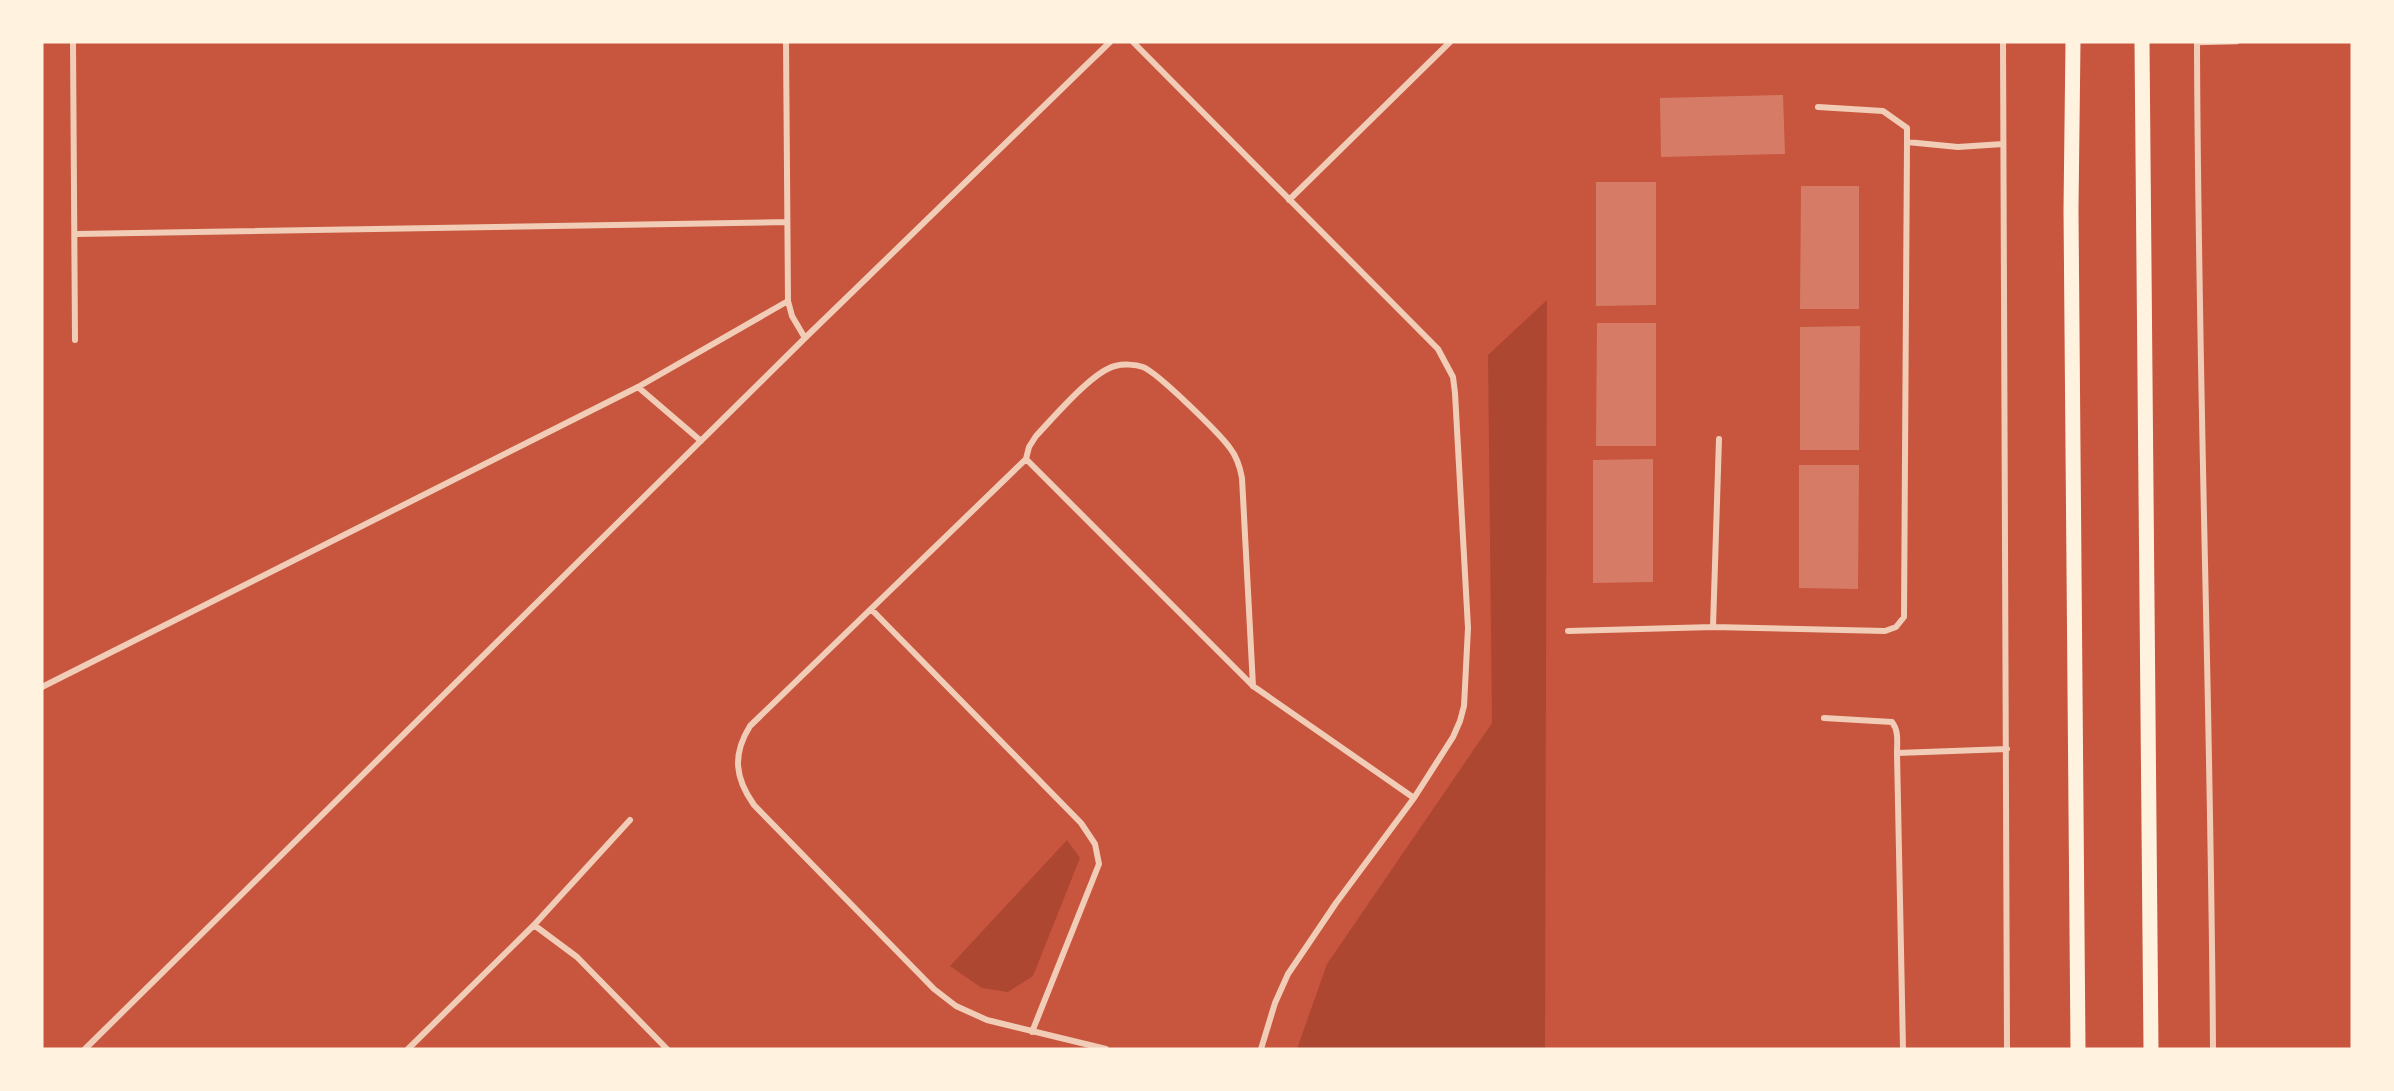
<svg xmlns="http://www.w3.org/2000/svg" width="2394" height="1091" viewBox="0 0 2394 1091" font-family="'Fira Sans',sans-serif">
  <rect width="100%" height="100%" fill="#c8553d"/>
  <path fill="#ae4732" d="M1547,300L1545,1049H1297L1327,964L1492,723L1488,355Z
    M1067,840L1080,858L1033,976L1008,992L982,988L950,966Z"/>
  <path fill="#d67c66" d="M1783,95L1785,154L1661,157L1660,98Z
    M1596,182H1656V305L1596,306Z
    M1801,186H1859V309H1800Z
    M1597,323H1656V446H1596Z
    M1860,326L1859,450H1800V327Z
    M1653,459V582L1593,583V460Z
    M1799,465H1859L1858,589L1799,588Z"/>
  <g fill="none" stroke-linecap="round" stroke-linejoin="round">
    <path stroke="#f1ccb7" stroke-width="4.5" d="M2197,43L2237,42"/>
    <path stroke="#f1ccb7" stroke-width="6" d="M73,42L75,340
      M786,42L788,301L792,316L805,338
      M1133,42L1438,349L1453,377L1455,393L1468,628L1464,706L1460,721L1453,737L1414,798L1336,903L1288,974L1275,1003L1261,1049
      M2003,42L2007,1049
      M2197,42C2198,378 2211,713 2213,1049
      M1818,107L1883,111L1907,128V142
      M1289,200L1450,42
      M76,234L787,222
      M638,387L701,441
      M1026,459L750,726C732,755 735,778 754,805L934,989L956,1006L987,1020L1106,1049
      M1026,459L1029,447L1036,436C1053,418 1093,371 1115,366C1123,364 1135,364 1143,367C1158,373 1219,433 1230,448C1237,457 1240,467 1242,478L1253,686
      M1026,459L1253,686L1414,798
      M871,609L1081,823L1095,844L1099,864L1032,1032
      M1713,627L1719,439
      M1568,631L1713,627L1885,631L1896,627L1904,617L1907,142L1958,147L2003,144
      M42,687L638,387L788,301
      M1824,718L1892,722C1899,731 1897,742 1897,753
      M534,925L577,957L667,1049
      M85,1049L805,338L1110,42
      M408,1049L534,925L630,820
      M1903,1049L1897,753L2007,749"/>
    <path stroke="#fff3e0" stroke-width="15" d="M2073,42L2071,209L2078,1049
      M2142,42L2151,1049"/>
  </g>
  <rect width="2394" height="1091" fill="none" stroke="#fff3e0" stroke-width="87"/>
</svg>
